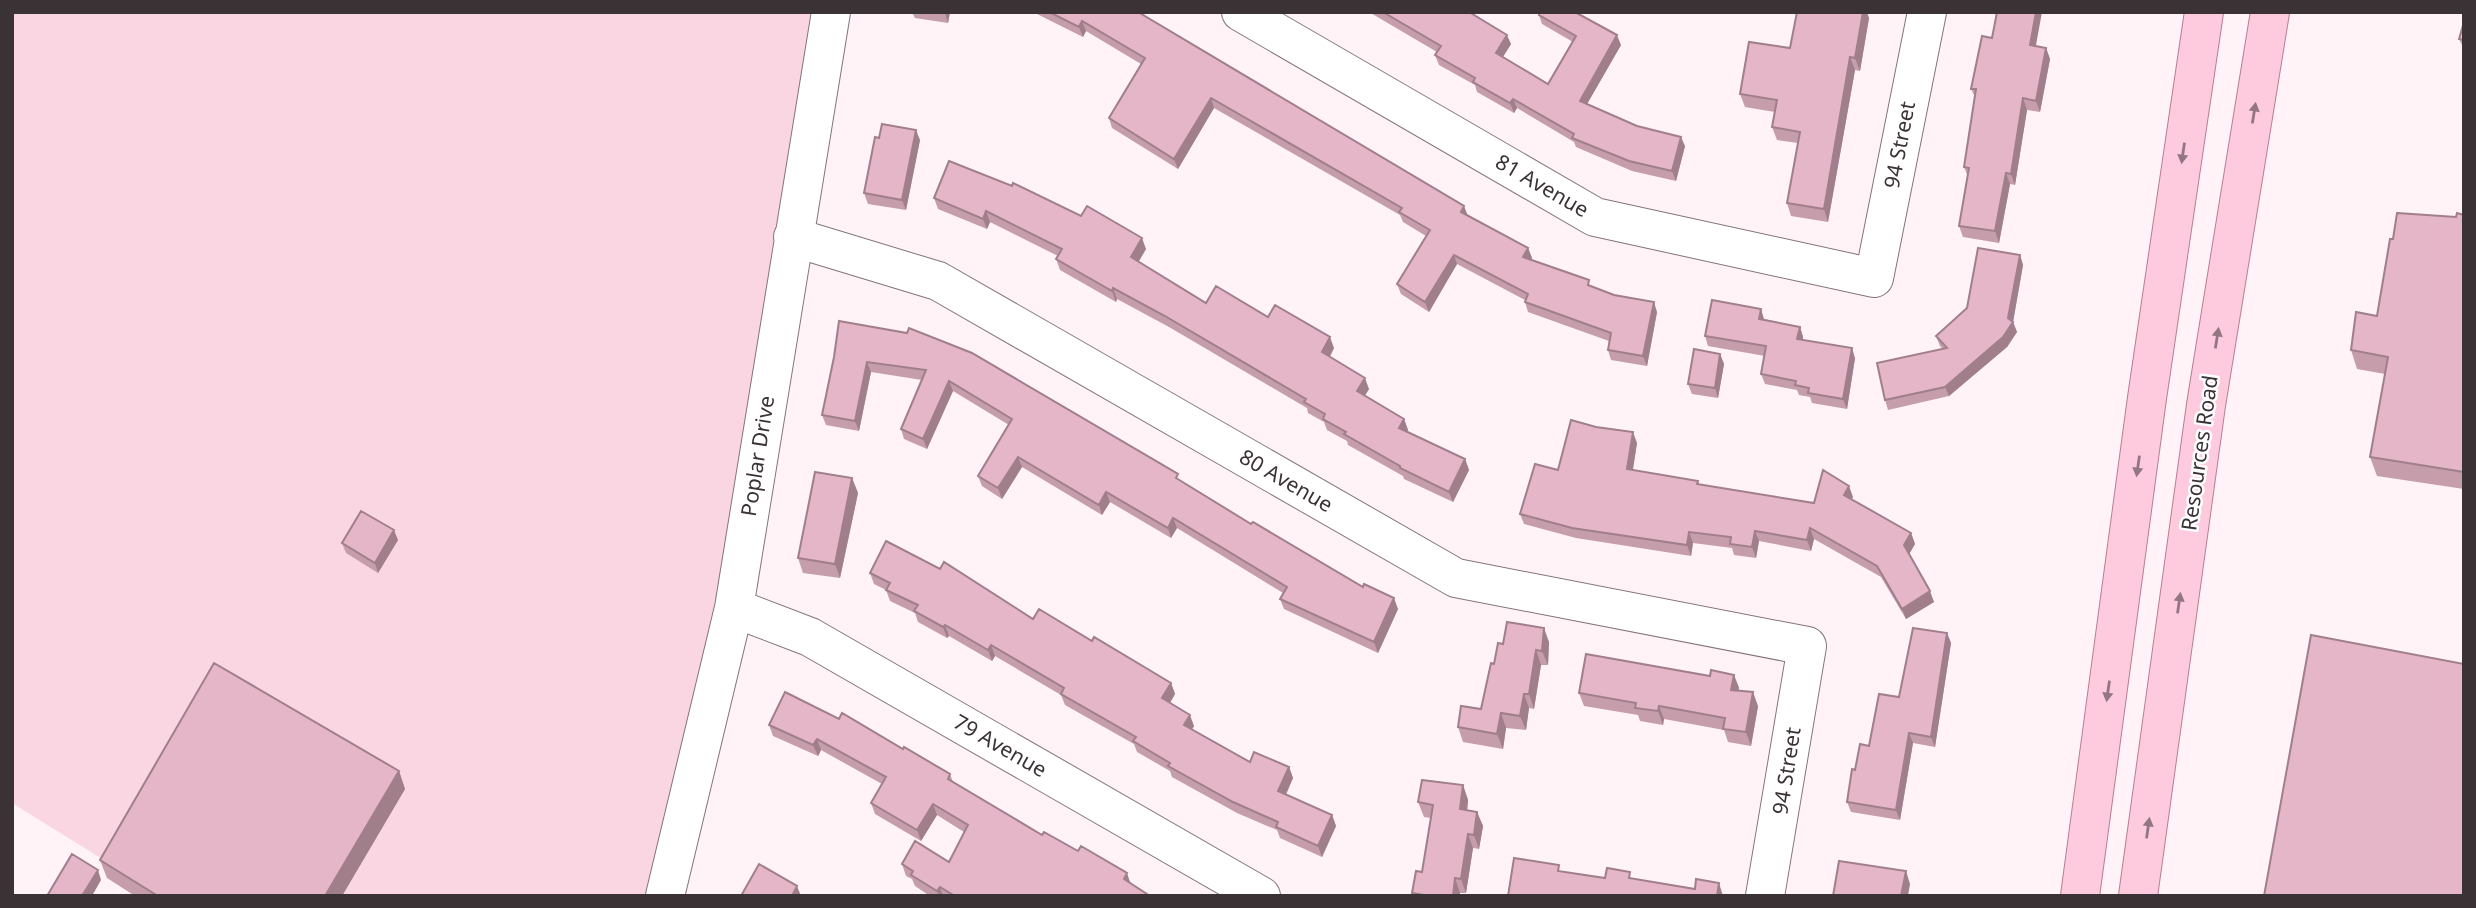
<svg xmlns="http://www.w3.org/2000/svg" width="2476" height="908" viewBox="0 0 2476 908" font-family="'Noto Sans',sans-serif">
  <rect width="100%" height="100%" fill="#fff3f7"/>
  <path fill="#f9d6e2" d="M12,12H849L665,896H162L12,803Z"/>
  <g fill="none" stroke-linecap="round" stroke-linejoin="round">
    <defs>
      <path id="minor" d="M1241,12L1595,217L1874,278L1927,12
        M793,237L938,281L1456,578L1807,646L1765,896
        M734,608L810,637L1261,896
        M665,896L734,608L831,12"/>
      <path id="major" d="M2080,896L2147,398L2204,12
        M2138,896L2206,405L2270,12"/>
    </defs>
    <use href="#minor" stroke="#85747a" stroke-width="40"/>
    <use href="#major" stroke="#b97d94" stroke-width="40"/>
    <use href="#minor" stroke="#fff" stroke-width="38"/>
    <use href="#major" stroke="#fecadd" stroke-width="38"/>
  </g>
  <path fill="#c59dab" d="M912,12H950L948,23L915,18Z
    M1033,12H1138L1468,216L1528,248L1532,258L1531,260L1591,286L1657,312L1647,366L1611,360L1608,350L1609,341L1528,312L1525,302V300L1457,264L1429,312L1401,294L1397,284L1426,236L1403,222L1400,215L1214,108L1178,169L1112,128L1109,118L1141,64L1086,31L1083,37Z
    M1369,12H1469L1511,44L1503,57L1548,84L1573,42L1542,24L1539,15L1621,45L1587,104L1685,146L1676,181L1632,171L1576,147L1574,142L1517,108L1514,113L1477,92L1475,85L1439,65L1435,55L1437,52Z
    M1869,18L1860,71L1855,70L1828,222L1791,216L1787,203L1798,143L1777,140L1772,127L1775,112L1745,107L1740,94L1790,48Z
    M2464,22V49L2459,39Z
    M1992,38L2046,48L2050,59L2040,112L2027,110L2015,185L2010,184L1999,243L1963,237L1959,226L1968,177L1964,167L1975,97L1971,89Z
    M879,138L920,140L906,210L868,204L864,193Z
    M934,198L1146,249L1138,262L1206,303L1268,317L1334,348L1330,357L1369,389L1365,395L1404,419L1408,430L1407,432L1465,459L1469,470L1453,502L1404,479L1403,476L1348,445L1347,441L1327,430L1324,422L1308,413L1307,408L1169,327L1117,299L1116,302L1060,270L1056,259L1058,256L990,222L987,229L938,209Z
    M2464,215V489L2377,476L2370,457L2385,374L2357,369L2351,350L2377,316L2393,239Z
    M2020,255L2023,265L2013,322L2017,332L2007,347L1949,396L1888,410L1885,400L1943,349L1940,346L1936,336L1967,308Z
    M1764,319L1800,327L1803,337V340L1855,358L1847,409L1812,403L1810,397L1799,395L1797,390L1765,384L1761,374L1765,356L1708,346L1705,336Z
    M839,321L1181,482L1251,524L1398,609L1378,653L1284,609L1280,599L1283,593L1177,528L1171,538L1110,502L1102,515L1022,467L1002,499L982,486L978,476L1009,425L953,391L927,449L904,439L901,429L922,380L871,372L859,431L826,425L822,415L834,357Z
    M1720,354L1724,364L1718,398L1692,394L1688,384Z
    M1596,427L1637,443L1633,470L1698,481L1699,485L1814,503L1853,497L1851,500L1911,533L1915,544L1909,554L1934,602L1906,619L1881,577L1814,539L1811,551L1759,541L1756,558L1734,555L1732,548L1693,543L1691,556L1576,538L1524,524L1520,514Z
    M852,478L858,493L840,578L803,573L798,558Z
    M398,540L378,573L346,553L342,543Z
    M870,573L1033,619L1092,641L1171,683L1175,694L1170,703L1194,726L1192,729L1250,762L1289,767L1293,778L1286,795L1332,815L1336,826L1322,857L1280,838L1277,830L1237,813L1172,777L1170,771L1137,752L1134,744L1065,705L1061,695L995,656L992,661L949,636L947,638L918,622L915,613L890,601L886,590L874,584Z
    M1947,633L1951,643L1935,747L1913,743L1900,820L1851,812L1847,802L1855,770L1899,697Z
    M1549,642L1548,665H1541L1534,709L1529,708L1526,730L1506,728L1503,749L1463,742L1458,727L1481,709L1494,664Z
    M1734,675L1739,688L1738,690L1758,706L1751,746L1728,742L1724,730L1664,719L1663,725L1640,721L1638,715L1584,706L1579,693L1710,676Z
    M769,725L903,749L950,774L953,782L1042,835L1130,883L1150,896H930L915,886L912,879L906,876L902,864L949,862L964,832L937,815L921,841L875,814L871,803L882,784L821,750L818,756L773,736Z
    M399,771L405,789L342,896H135L107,878L100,860Z
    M1463,785L1468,800L1467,810L1477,812L1483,826L1479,849L1473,848L1466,893H1460V896H1413L1412,893L1422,872L1431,818L1424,817L1418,802Z"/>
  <path fill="#a07f8b" d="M945,12H950L948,23L945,13Z
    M1861,12H1867L1869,18L1860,71L1855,58Z
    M2036,12H2042L2034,56L2030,45Z
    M1082,21L1086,31L1083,37L1079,27Z
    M1507,35L1511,44L1499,63L1496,53Z
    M1617,35L1621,45L1583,111L1580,101Z
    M2046,48L2050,59L2040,112L2036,101Z
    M1850,57L1855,70L1828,222L1824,209Z
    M1211,98L1214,108L1178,169L1174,159Z
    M2023,98L2027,110L2015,185L2011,174Z
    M1513,99L1517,108L1514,113L1510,103Z
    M916,130L920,140L906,210L902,200Z
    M1681,137L1685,146L1676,181L1672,171Z
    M2006,173L2010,184L1999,243L1995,231Z
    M1464,206L1468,216L1461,212Z
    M986,211L990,222L987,229L983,219Z
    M1142,238L1146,249L1135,268L1131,257Z
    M1528,248L1532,258L1527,267L1523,257Z
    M1454,255L1457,264L1429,312L1425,302Z
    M2020,255L2023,265L2013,322L2017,332L2007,347L1949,396L1945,387L2008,318Z
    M1113,288L1117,299L1116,302L1112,291Z
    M1654,302L1657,312L1647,366L1643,356Z
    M1761,309L1764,319L1762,329L1759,319Z
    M1800,327L1803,337L1801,349L1797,339Z
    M1330,337L1334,348L1326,363L1322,352Z
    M1852,348L1855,358L1847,409L1843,399Z
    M1720,354L1724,364L1718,398L1715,388Z
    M867,362L871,372L859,431L855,421Z
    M1365,378L1369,389L1361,402L1357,391Z
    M949,381L953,391L927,449L923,439Z
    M1404,419L1408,430L1403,439L1399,428Z
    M1633,432L1637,443L1631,480L1627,469Z
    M1018,457L1022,467L1002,499L998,488Z
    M1465,459L1469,470L1453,502L1449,492Z
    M852,478L858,493L840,578L835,564Z
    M1849,486L1853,497L1848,506L1844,495Z
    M1106,492L1110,502L1102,515L1099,505Z
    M1173,518L1177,528L1171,538L1168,528Z
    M1810,528L1814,539L1811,551L1807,540Z
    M394,530L398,540L378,573L375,563Z
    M1755,531L1759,541L1756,558L1752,547Z
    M1689,532L1693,543L1691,556L1687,545Z
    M1911,533L1915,544L1908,556L1904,545Z
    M1930,591L1934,602L1906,619L1902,609Z
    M1394,598L1398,609L1378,653L1374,642Z
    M945,625L949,636L947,638L943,627Z
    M1544,628L1549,642L1548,665L1542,651Z
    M1947,633L1951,643L1935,747L1931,737Z
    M991,645L995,656L992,661L988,650Z
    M1536,650L1541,665L1534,709L1529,694Z
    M1734,675L1739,688L1736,703L1731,690Z
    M1171,683L1175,694L1166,709L1162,698Z
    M1753,692L1758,706L1751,746L1746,732Z
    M1524,694L1529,708L1526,730L1520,716Z
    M1659,706L1664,719L1663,725L1658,711Z
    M1501,713L1506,728L1503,749L1497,734Z
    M1190,715L1194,726L1188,736L1184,725Z
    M1909,733L1913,743L1900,820L1896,810Z
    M817,739L821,750L818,756L813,745Z
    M1289,767L1293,778L1282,802L1278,791Z
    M399,771L405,789L342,896H325Z
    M1463,785L1468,800L1466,824L1460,809Z
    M933,804L937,815L921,841L917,830Z
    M1477,812L1483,826L1479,849L1474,835Z
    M1332,815L1336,826L1322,857L1318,846Z
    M1468,834L1473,848L1466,893L1461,879Z
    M98,870L101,880L92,896H82Z
    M1906,871L1910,884L1908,896H1901Z
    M1127,873L1131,885L1124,879Z
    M1455,878L1460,893V896H1453Z
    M1719,883L1723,896H1717Z
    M797,886L801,896H793V894Z
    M940,887L943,896H939L937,891Z"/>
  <path fill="#e5b6c7" stroke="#a07f8b" stroke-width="2" d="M1049,12H1138L1464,206L1461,212L1528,248L1523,257L1589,280L1588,285L1614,295L1654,302L1643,356L1608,350L1611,333L1525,302L1528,294L1454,255L1425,302L1397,284L1430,230L1399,212L1402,208L1211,98L1174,159L1109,118L1145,58L1082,21L1079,27Z
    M1383,12H1469L1507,35L1496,53L1548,84L1576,36L1539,15L1540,12H1575L1617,35L1580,101L1637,126L1681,137L1672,171L1629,161L1572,138L1574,134L1513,99L1510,103L1473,82L1475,78L1435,55L1441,46Z
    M1797,12H1863L1855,58L1850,57L1824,209L1787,203L1800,132L1772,127L1777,100L1740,94L1749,42L1790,48Z
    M1997,12H2036L2030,45L2046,48L2036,101L2023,98L2011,174L2006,173L1995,231L1959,226L1969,168L1964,167L1976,89H1971L1982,36L1992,38Z
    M2464,22V40L2459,39Z
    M882,124L916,130L902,200L864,193L875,137L879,138Z
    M949,161L1012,186L1013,183L1081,216L1087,206L1142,238L1131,257L1206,303L1216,286L1268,317L1275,305L1330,337L1322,352L1365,378L1357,391L1404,419L1399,428L1465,459L1449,492L1400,468V466L1344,434L1346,432L1323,419L1325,414L1304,402L1306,399L1165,316L1113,288L1112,291L1056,259L1062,249L986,211L983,219L934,198Z
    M2397,213L2456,217L2457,213L2464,215V472L2370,457L2388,357L2351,350L2356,312L2377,316L2390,239H2393Z
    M1978,248L2020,255L2008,318L2013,322L2003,337L1945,387L1885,400L1877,363L1947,348L1936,336L1967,308Z
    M1712,300L1761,309L1759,319L1800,327L1797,339L1852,348L1843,399L1808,393L1809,388L1795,385L1796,381L1761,374L1766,346L1705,336Z
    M839,321L907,333L909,328L972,353L1178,474L1176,478L1251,524L1253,522L1363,587L1364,584L1394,598L1374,642L1280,599L1287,587L1173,518L1168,528L1106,492L1099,505L1018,457L998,488L978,476L1012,419L949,381L923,439L901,429L926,370L867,362L855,421L822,415L834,357Z
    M1694,349L1720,354L1715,388L1688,384Z
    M1571,420L1596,427L1633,432L1627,469L1698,481L1697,484L1814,503L1823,470L1849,486L1844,495L1911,533L1904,545L1930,591L1902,609L1877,566L1810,528L1807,540L1755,531L1752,547L1730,544L1731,537L1689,532L1687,545L1572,528L1520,514L1535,464L1558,470Z
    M815,472L852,478L835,564L798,558Z
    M361,511L394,530L375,563L342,543Z
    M886,541L940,569L944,562L1033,619L1039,609L1092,641L1094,637L1171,683L1162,698L1190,715L1184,725L1250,762L1254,752L1289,767L1278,791L1332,815L1318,846L1276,827L1278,822L1233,802L1168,766L1170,763L1133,741L1136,737L1061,694L1064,688L991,645L988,650L945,625L943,627L914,611L918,605L886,590L890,583L870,573Z
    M1507,622L1544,628L1542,651L1536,650L1529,694H1524L1520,716L1501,713L1497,734L1458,727L1461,706L1481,709L1491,663L1494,664L1498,643L1503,644Z
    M1913,628L1947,633L1931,737L1909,733L1896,810L1847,802L1852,769L1855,770L1860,744L1869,746L1879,694L1899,697Z
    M2311,635L2464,664V896H2264Z
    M1586,654L1710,676L1711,670L1734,675L1731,690L1753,692L1746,732L1723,729L1725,718L1659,706L1658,711L1635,708L1636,703L1579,693Z
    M214,663L399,771L325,896H158L100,860Z
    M785,692L839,719L842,713L903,749L904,747L950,774L948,779L1042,835L1044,832L1078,851L1081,846L1127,873L1124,879L1150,896H955L940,887L937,891L911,875L913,871L902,864L915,841L949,862L968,825L933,804L917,830L871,803L886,777L817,739L813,745L769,725Z
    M1422,780L1463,785L1460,809L1477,812L1474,835L1468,834L1461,879L1455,878L1453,896H1430L1412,893L1416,871L1422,872L1433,805L1418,802Z
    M72,854L98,870L82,896H47Z
    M1514,858L1559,865L1558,871L1605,878L1607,868L1630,872L1629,878L1695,889L1696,879L1719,883L1717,896H1508Z
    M1839,861L1906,871L1901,896H1833Z
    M759,864L797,886L793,894L796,896H741Z"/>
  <defs><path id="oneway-solid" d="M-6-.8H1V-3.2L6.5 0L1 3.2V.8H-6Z" transform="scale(1.75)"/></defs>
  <g fill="#927681">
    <use href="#oneway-solid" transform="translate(2254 113) rotate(-81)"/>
    <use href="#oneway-solid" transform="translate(2183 153) rotate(98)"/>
    <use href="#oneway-solid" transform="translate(2217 338) rotate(-81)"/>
    <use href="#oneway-solid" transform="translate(2138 466) rotate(98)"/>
    <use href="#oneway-solid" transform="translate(2179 603) rotate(-82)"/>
    <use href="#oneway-solid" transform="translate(2108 691) rotate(98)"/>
    <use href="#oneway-solid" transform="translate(2148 828) rotate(-82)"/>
  </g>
  <g text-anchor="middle" stroke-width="5" stroke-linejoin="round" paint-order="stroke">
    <g font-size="21" fill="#3a3235" stroke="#fff">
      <text transform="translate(1900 145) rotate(-79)" y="7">94 Street</text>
      <text transform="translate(1542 186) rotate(30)" y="7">81 Avenue</text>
      <text transform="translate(2200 453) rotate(-82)" y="7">Resources Road</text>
      <text transform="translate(758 456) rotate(-81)" y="7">Poplar Drive</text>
      <text transform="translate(1286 481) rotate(30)" y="7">80 Avenue</text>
      <text transform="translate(1000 746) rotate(30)" y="7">79 Avenue</text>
      <text transform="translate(1787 771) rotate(-81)" y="7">94 Street</text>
    </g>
  </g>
  <rect width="2476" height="908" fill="none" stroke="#3a3235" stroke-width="28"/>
</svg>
